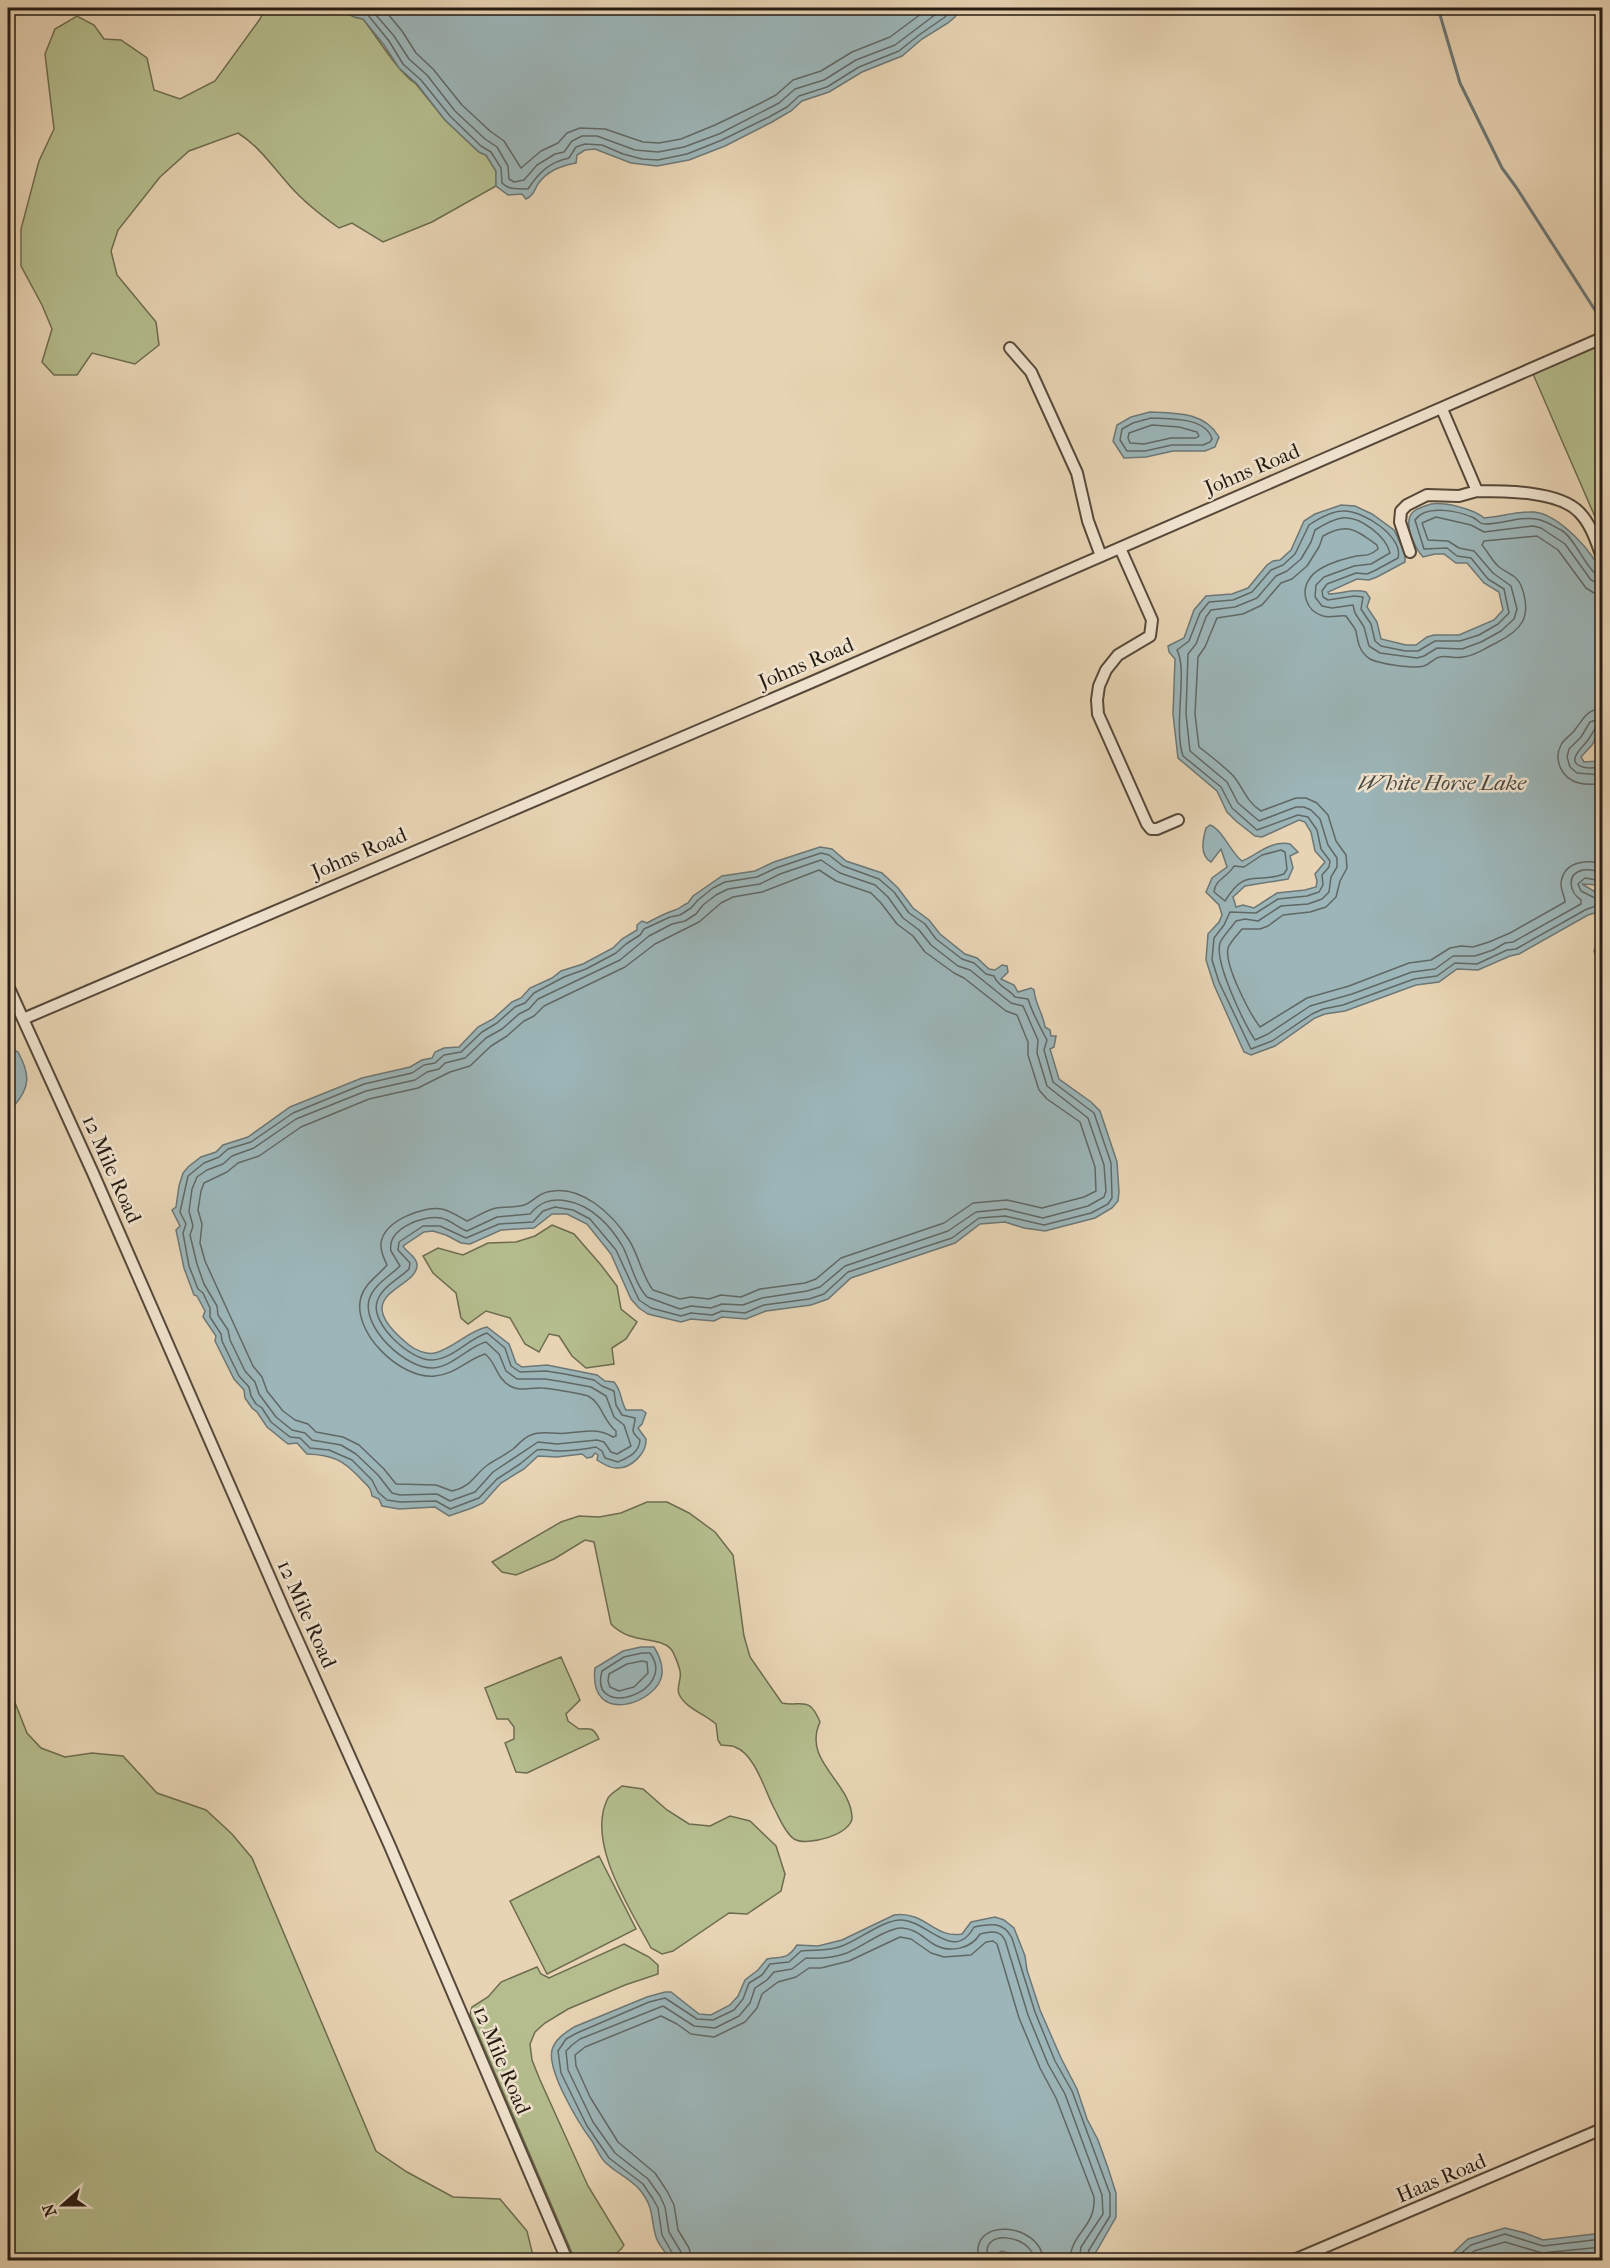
<svg xmlns="http://www.w3.org/2000/svg" width="1610" height="2268" viewBox="0 0 1610 2268" font-family="'IM FELL French Canon',serif">
  <rect width="100%" height="100%" fill="#e8d4b4"/>
  <filter id="stains"><feTurbulence type="fractalNoise" baseFrequency=".00333" numOctaves="4"/><feColorMatrix values="0 0 0 0 .2 0 0 0 0 .09 0 0 0 0 .02 0 0 0 .5 -.17"/></filter>
  <radialGradient id="worn" r=".72"><stop offset=".6" stop-color="#630" stop-opacity="0"/><stop offset="1" stop-color="#630" stop-opacity=".3"/></radialGradient>
  <path fill="#b5bd8e" stroke="#6d6c50" stroke-width="1.5" d="M265,8H340L354,17L363,19C378,38 397,71 416,84L445,120L479,152L486,155L496,171V186L432,222L383,242L352,223L339,228C322,216 304,202 290,186C273,167 259,146 238,133L189,151L160,177L118,230L111,251L117,275L156,322L159,345L135,364L92,353L77,375H54L42,362L52,329L42,305L21,266V229L39,161L54,129L45,54L55,29L77,16L94,25L104,39L121,40L147,58L154,90L180,99L215,81L260,19Z
    M1602,343V533L1533,374Z
    M552,1225L574,1234L601,1265L617,1286L621,1309L637,1322L626,1339L612,1348L614,1364L586,1368L572,1356L559,1336L549,1334L539,1352L525,1344L510,1318L486,1311L468,1324L461,1318L456,1293L433,1273L423,1256L438,1248L463,1255L488,1243L516,1242L535,1236Z
    M647,1502H667L689,1513L715,1532L733,1555L744,1636L750,1657L782,1703C802,1707 809,1695 820,1722C802,1761 850,1781 852,1817C853,1834 807,1847 794,1839C785,1833 779,1817 774,1808C765,1791 755,1754 735,1747C731,1745 725,1746 721,1745L718,1740L716,1724C705,1714 685,1708 679,1694C676,1687 682,1679 680,1671C679,1666 674,1653 671,1649C657,1635 631,1645 611,1624L594,1542L585,1540L554,1559L516,1575L502,1572L492,1562L561,1522L579,1516L599,1517L621,1513Z
    M561,1657L580,1700L566,1714L568,1721L579,1729C591,1728 594,1728 599,1739L527,1773L516,1772L505,1743L514,1739V1727L508,1719H497L485,1688Z
    M8,1689L10,1690L27,1733L41,1748L65,1757L92,1753L123,1756L157,1793L206,1810L232,1834L252,1858L376,2151L407,2172L453,2197L500,2199L527,2231L534,2260H8Z
    M622,1786L643,1789L667,1810L689,1824L710,1826L730,1816L750,1821L776,1846L785,1874L781,1891L747,1914L729,1913L673,1951L662,1954L651,1948C631,1910 585,1842 608,1798C611,1793 618,1790 622,1786Z
    M599,1856L636,1929L547,1974L510,1901Z
    M624,1944L649,1957L658,1965V1974L625,1985L568,2009L545,2023L535,2032L530,2044L532,2060L540,2080L588,2186L624,2245C615,2261 591,2261 575,2260L470,2015L472,2007L488,1997L501,1982L537,1967L541,1974L549,1978Z"/>
  <path fill="#9cb5b8" stroke="#6c7776" stroke-width="1.5" d="M340,8H960L955,17L948,23L922,39L902,56L862,72L829,92L802,101L791,111L772,122L725,146L689,160L657,166L631,163L595,149L585,150L577,155L576,163C560,166 547,171 538,184C534,191 533,196 526,199L522,194L508,195L496,186V171L486,155L479,152L445,120L417,84L399,68L384,45L363,19L354,17Z
    M1150,412C1177,413 1205,412 1219,437L1215,447L1205,451H1173L1146,457L1124,458L1113,441L1117,425L1131,417Z
    M1431,504C1445,502 1474,509 1484,518C1500,517 1518,511 1534,512C1558,514 1597,554 1602,576C1606,590 1602,620 1602,636L1600,643L1602,726L1592,745L1581,757L1584,762L1599,761L1602,766V889L1598,885L1582,884L1602,896V911L1588,915L1519,954L1510,956L1478,970L1457,969L1439,982L1416,985L1345,1011L1325,1014L1315,1018L1275,1046L1251,1055L1244,1052L1214,985L1206,960L1208,934L1219,922L1222,915L1219,905L1206,892L1212,878L1227,867L1221,849L1211,862C1199,855 1203,839 1206,828L1210,825C1222,829 1231,853 1242,861C1257,855 1271,840 1290,844L1298,852L1290,856L1293,868L1288,879L1245,886L1233,897L1236,907L1243,905L1254,908L1277,893L1305,890L1316,887L1317,881L1315,874L1325,862L1315,851L1311,832L1305,822L1299,820L1262,837L1255,836L1236,821L1227,812L1217,791L1178,758L1173,714L1175,659L1169,652L1168,646L1184,638L1194,610L1206,596L1232,594L1248,588L1267,565L1273,561L1280,560L1291,550L1304,521L1315,514L1341,505L1355,506L1372,514L1394,530L1405,553V562L1377,577L1369,580L1357,579L1328,592L1329,594C1342,594 1353,588 1366,592L1370,598L1367,607L1377,622L1381,639L1406,645H1416L1427,637L1434,635H1459L1494,620L1503,610L1499,592L1484,583L1467,563H1456L1444,554H1435L1423,557C1415,548 1402,523 1413,512C1417,508 1425,506 1431,504Z
    M820,847L832,849L846,861L882,873L898,888L913,908L929,920L940,934L965,954L977,958L989,969L995,970L1002,965L1007,966L1008,972L1001,979L1014,985L1018,992L1031,988L1034,990C1035,1004 1043,1013 1045,1027L1050,1030L1051,1036H1056L1054,1047L1050,1049L1059,1079L1091,1102L1100,1111L1117,1162L1119,1192L1118,1201L1112,1208L1095,1218L1045,1231L1024,1228L1005,1222L980,1224L955,1243L851,1278L828,1299L811,1305L766,1311L746,1319L722,1317L714,1321L691,1319L681,1322L648,1314L639,1308L631,1299L611,1254L587,1224L567,1214H552L534,1228L501,1230L470,1244L461,1243L446,1235L433,1231L424,1232L403,1246C406,1252 416,1256 417,1264C419,1290 343,1292 409,1345C415,1350 427,1355 435,1353C454,1348 468,1331 487,1327L509,1344L516,1363L522,1367L547,1365L597,1375L605,1381L614,1382C622,1391 620,1400 626,1410H642L646,1413L642,1424L638,1428L646,1439C647,1453 631,1469 616,1468C610,1468 603,1464 597,1460L598,1455L595,1453L592,1457L587,1458L582,1454L557,1457L538,1456L524,1469L501,1483L483,1503L472,1508L449,1516L435,1507L399,1509L382,1506L379,1499L372,1496C371,1486 366,1485 360,1478C343,1460 333,1455 307,1454L297,1443L288,1444L267,1427L257,1412L252,1408L245,1398L244,1390L234,1379L215,1341L216,1336L203,1317L205,1311L197,1296L194,1295L184,1268L176,1230L180,1226L172,1210L176,1207L179,1186L183,1173L188,1167L201,1157L216,1152L223,1145L248,1137L290,1107L362,1078L410,1067L422,1060L432,1058L435,1052L444,1048L459,1047L478,1027L493,1019L512,1002L521,998L530,988L552,978L561,971L583,964L613,948L622,939L637,930V925L642,921L647,923C656,918 665,913 675,910C680,909 682,905 688,903L693,896L722,876L755,871L774,862Z
    M1602,940V973L1594,951L1598,942Z
    M8,1047L18,1052C30,1074 31,1087 13,1107H8Z
    M641,1647H654C659,1655 663,1663 662,1674C659,1703 588,1728 595,1668L623,1651Z
    M894,1915C926,1911 934,1939 962,1934L971,1922L995,1917L1004,1920L1014,1928L1025,1956L1027,1970L1040,2010L1061,2058L1077,2089L1087,2119L1098,2140L1108,2168L1116,2193V2217L1092,2259L1029,2260L1002,2251L1000,2252L1010,2260H670C666,2252 659,2246 656,2237C650,2217 655,2209 640,2190C630,2178 614,2172 604,2161C599,2155 596,2148 592,2141C579,2124 547,2071 552,2050C555,2039 565,2033 574,2027L647,1997L665,1992H671L699,2014L711,2015L730,2005L738,1996L745,1980L758,1970L767,1959C783,1956 787,1960 797,1945L818,1946L842,1940Z
    M1505,2228L1525,2233L1543,2240L1602,2233V2260H1440L1452,2254L1468,2239Z"/>
  <g fill="none" stroke-linecap="round" stroke-linejoin="round">
    <path stroke="#606865" stroke-width="1.5" d="M350,8L368,15L389,41L403,64L421,80L450,116L481,146L491,152L501,168L502,183C510,191 518,188 528,189C539,172 550,162 569,158L576,147L585,144L602,145L623,154L642,159L658,160L687,154L722,140L769,117L787,107L799,96L827,87L859,67L899,51L919,35L945,17L953,8
      M370,8L394,36L409,59L427,75L455,111L485,139L497,147L508,166L509,179L514,182L524,180L537,165L555,154L564,152L572,141L582,136H597L635,150L658,152L684,147L719,134L779,103L795,89L824,80L856,60L895,45L944,8
      M383,8L402,31L416,53L433,69L462,105L490,131L504,141L521,168L541,151L558,143L567,133L580,128L605,129L643,142L659,143L681,139L715,125L761,103L776,95L793,80L821,71L852,52L890,37L929,8
      M1151,418C1170,419 1206,417 1212,439L1210,442L1203,445H1172L1145,451H1127L1120,440L1122,429L1133,423Z
      M1152,425L1179,427L1197,432L1199,436L1196,438H1171L1144,444L1130,443L1128,438L1129,433Z
      M1602,577C1588,575 1576,538 1561,530C1553,526 1545,520 1536,519C1520,516 1502,524 1486,524C1480,525 1479,521 1474,518C1459,511 1426,504 1415,520L1424,549L1447,548L1457,556L1471,558L1488,579L1504,589L1509,613L1498,624L1479,635L1460,641H1435L1418,651H1405L1381,646L1375,641L1371,624L1361,609L1363,597L1354,596L1328,600L1323,597L1322,591L1327,584L1356,573L1367,574L1374,571L1398,558C1404,537 1363,510 1343,511C1332,511 1318,519 1309,525L1295,554L1283,565L1271,570L1252,592L1233,600L1209,602L1200,613L1189,641L1177,650C1188,669 1173,728 1183,756L1221,787L1232,808L1257,830L1298,815L1308,817L1317,830L1321,849L1330,861L1329,867L1322,875L1323,885L1319,892L1307,896L1278,899L1256,913L1230,912L1224,925L1214,938L1212,960L1219,982L1251,1049L1272,1041L1312,1014L1323,1009L1343,1005L1414,979L1437,976L1455,963L1477,964L1507,950L1516,949L1585,910L1598,905L1599,900L1581,891L1578,884L1585,878L1602,881
      M1602,585L1591,580L1565,544L1541,528L1533,526L1484,532L1471,525L1436,517L1422,523L1428,540L1448,541L1459,548L1474,551L1493,573L1511,586L1517,609L1514,619L1501,631L1481,642L1462,649L1437,648L1424,656L1417,658L1380,653L1369,646L1364,627L1355,613L1353,605L1332,608L1322,606L1315,597L1316,585L1324,577L1354,566L1371,564L1390,553C1386,536 1360,516 1342,518C1333,519 1323,525 1315,530L1311,542L1301,559L1287,571L1276,576L1257,598L1235,607L1211,610L1206,617L1196,644L1188,654L1186,714L1190,751L1227,782L1238,803L1259,821L1296,807H1304L1311,810L1320,819L1328,845L1337,858V867L1331,877L1329,892L1322,899L1308,904L1281,906L1258,921L1245,919L1236,921C1232,927 1222,937 1220,943C1214,962 1244,1023 1255,1040L1268,1034L1310,1006L1352,994L1412,972L1435,969L1453,956H1475L1493,950L1505,943L1513,942L1581,904V900C1570,893 1565,874 1583,870C1589,869 1597,871 1602,873
      M1602,594L1594,593L1586,588L1558,550L1537,536L1484,541L1482,545C1488,552 1492,561 1499,567C1508,574 1518,575 1522,588C1532,617 1522,630 1496,643C1485,648 1476,656 1463,657C1455,659 1447,655 1440,657C1434,658 1430,664 1424,666C1413,669 1380,664 1370,659C1359,652 1358,642 1356,631C1354,626 1349,621 1346,616C1339,615 1331,618 1323,616C1306,611 1300,592 1310,578C1317,567 1339,560 1352,557C1364,554 1367,558 1378,549L1377,545C1356,530 1348,522 1323,536L1319,547L1307,566L1292,579L1281,583L1262,605L1243,614L1217,618L1205,647L1198,657L1195,714L1199,747C1208,754 1229,770 1235,778C1244,790 1247,802 1261,811L1296,798H1306L1317,803L1328,815L1336,841L1346,855L1347,868L1340,881L1336,897L1326,907L1310,912L1283,915L1268,926L1260,929H1242C1238,934 1230,942 1228,948C1224,965 1250,1014 1260,1027L1307,998L1349,986L1409,963L1431,960L1450,948L1461,946L1473,947L1489,942L1510,933L1565,902C1565,897 1561,891 1561,884C1563,861 1585,860 1602,863
      M1602,709C1586,709 1583,720 1574,731C1570,736 1564,739 1561,745C1553,760 1562,779 1579,783C1586,785 1595,784 1602,784
      M1602,718L1590,722L1581,737L1569,749L1567,757L1570,767L1577,773L1602,775
      M1602,725L1596,727C1593,732 1591,736 1588,740C1583,747 1564,762 1583,767C1589,769 1596,767 1602,768
      M1281,850L1285,852L1287,869L1284,874C1253,885 1246,867 1225,901L1214,892C1215,879 1228,877 1234,866L1244,867L1262,855Z
      M821,853L829,855L843,866L879,879L894,892L909,913L925,924L936,939L962,959L974,963L986,974L994,976C998,987 1008,988 1015,997L1028,999C1032,1012 1041,1029 1047,1040L1044,1050L1053,1082L1094,1113L1111,1163L1112,1198L1108,1204L1091,1213L1044,1225L1005,1216L979,1218L952,1238L848,1272L824,1294L809,1299L764,1305L745,1313L722,1311L712,1315L691,1313L681,1316L651,1308L639,1300L616,1250L590,1219L573,1210L555,1207L543,1211L533,1222L499,1224L466,1238L440,1226H423L399,1242L398,1250L410,1263L409,1269C399,1279 381,1287 377,1302C370,1324 412,1362 433,1360C454,1358 468,1339 487,1333L505,1348L511,1366L520,1372L546,1371L565,1374L594,1380L602,1386L614,1391L616,1405L622,1415L635,1418C635,1430 628,1429 640,1440C639,1453 629,1457 618,1462L605,1458L602,1451L596,1447C586,1449 568,1451 557,1451C549,1451 544,1448 537,1450L520,1464L497,1479L479,1498L450,1509L436,1501L400,1502L387,1500L378,1492L372,1480L352,1460L329,1450L310,1448L300,1438L290,1437L271,1422L262,1408L256,1404L251,1396L249,1387L239,1376L222,1341L221,1334L210,1317V1308L203,1293L198,1289L189,1266L183,1233L186,1224L180,1212L188,1176L204,1163L219,1157L228,1149L251,1142L293,1113L364,1084L412,1073L424,1065L435,1063L444,1055L461,1052L482,1032L497,1023L515,1007L525,1003L534,993L564,977L586,969L616,953L626,944L640,935L644,929L670,917L680,915L691,908L698,900L713,888L725,882L757,877L776,868Z
      M821,860L840,873L875,885L888,897L903,918L919,930L931,945L958,966L970,970L1011,1003L1023,1006L1038,1040L1037,1053L1047,1086L1088,1118L1104,1165L1106,1191L1104,1197L1088,1206L1043,1218L1006,1209L976,1212L948,1231L845,1266L820,1287L807,1291L762,1298L743,1305L722,1304L711,1308L691,1306L680,1309L647,1297C635,1284 631,1263 623,1247C611,1226 591,1205 567,1201C551,1198 540,1202 530,1214L497,1217L467,1231C458,1228 451,1220 441,1218C422,1215 387,1229 391,1251L400,1266C390,1276 373,1285 369,1300C362,1328 406,1369 433,1368C454,1366 469,1346 486,1342L499,1354L506,1371L517,1379H545L564,1382L591,1387L606,1396L614,1417L624,1425L631,1446L617,1454L611,1452L604,1442L597,1440L557,1444L538,1442L493,1472L475,1492L450,1501L437,1494L400,1495L392,1493L378,1475L356,1454L341,1445L312,1440L305,1433L292,1430L276,1417L259,1394L255,1382L245,1371L230,1340L228,1330L218,1315L217,1306L204,1284L197,1264L190,1235L193,1226L189,1211L192,1189L197,1177L207,1170L223,1164L232,1156L254,1148L296,1119L366,1091L415,1080L427,1072L439,1069L445,1063L465,1058L486,1038L502,1029L519,1014L529,1009L538,999L620,960L649,936L672,924L685,921L696,914L703,905L716,895L728,889L760,884L780,874Z
      M819,870L836,881L871,893L881,903L897,924L913,936L925,952L954,973L964,978L1006,1011L1017,1015L1028,1042V1055L1039,1090L1047,1099L1080,1122L1095,1167L1096,1191L1084,1197L1042,1208L1007,1200L973,1203L944,1223L841,1258L816,1279L805,1283L760,1289L741,1297L721,1295L709,1299L691,1297L680,1299L653,1290C642,1276 639,1256 629,1240C613,1215 581,1183 547,1192C538,1194 531,1203 524,1205C516,1208 505,1206 496,1208C486,1210 477,1217 467,1221C459,1217 451,1211 442,1209C422,1206 384,1221 381,1243C380,1252 384,1258 387,1265C378,1276 365,1283 361,1297C351,1332 401,1380 435,1376C454,1375 468,1359 485,1354C497,1363 495,1377 510,1386C521,1392 530,1387 542,1388C547,1388 583,1394 588,1396C602,1403 603,1421 616,1431V1436L613,1437C599,1428 584,1431 568,1433C555,1435 542,1430 531,1435C523,1438 519,1444 513,1449C505,1455 497,1459 489,1464C474,1474 472,1487 452,1491L436,1485L396,1484L384,1469L359,1445L343,1437L316,1432L308,1424L295,1420L283,1411L267,1391L262,1377L253,1366L205,1261L200,1243L202,1224L198,1210L201,1191L204,1183L227,1172L238,1163L259,1156L301,1127L369,1099L418,1088L450,1072L470,1066L491,1046L507,1036L524,1021L534,1016L544,1006L625,967L655,944L699,922L721,903L733,897L762,892Z
      M642,1653H650C679,1693 588,1721 602,1671L624,1657Z
      M642,1661L647,1662L648,1673L634,1687L619,1691L610,1687L608,1681L609,1674L627,1664Z
      M675,2260L674,2256L662,2235L658,2208L653,2199L643,2184L609,2158L605,2152L587,2126L561,2073L558,2051L566,2039L577,2033L649,2002L665,1998L697,2019L713,2020L734,2010L743,1999L749,1983L762,1975L770,1964L789,1962L801,1951C816,1949 826,1952 842,1946C859,1940 884,1919 902,1920C929,1922 954,1963 974,1927C990,1924 1003,1921 1012,1938L1035,2012L1055,2061L1072,2091L1110,2194V2216L1089,2250L1086,2260
      M683,2260L681,2252L669,2232L665,2207L660,2196L648,2179L615,2153L593,2122L568,2070L566,2051L572,2045L580,2039L663,2006L694,2026L715,2028L739,2016L750,2003L755,1988L767,1980L774,1972L792,1969L806,1958C820,1959 833,1958 847,1953C861,1947 889,1927 902,1928C917,1929 923,1938 935,1945C950,1953 971,1949 980,1934C991,1932 999,1929 1005,1940L1028,2015L1048,2064L1065,2094L1102,2195L1103,2214L1081,2247L1079,2260
      M692,2260L689,2248L678,2230L674,2205L667,2191L655,2173L618,2142L590,2097L576,2066L575,2055L585,2047L661,2016L677,2024L691,2034L714,2037L745,2022L757,2008L762,1994L778,1982L796,1977L809,1968H821L849,1961L900,1937L911,1939L931,1953L944,1957L971,1955L986,1942L993,1941L997,1944L1019,2018L1040,2068L1056,2098L1094,2197C1096,2228 1071,2232 1070,2260
      M979,2260C968,2215 1042,2223 1043,2260
      M989,2260C976,2227 1033,2234 1034,2260
      M1453,2260L1471,2245L1505,2234L1543,2246L1602,2239
      M1466,2260L1474,2251L1505,2242L1542,2253L1602,2247"/>
    <path stroke="#6c7776" stroke-width="3" d="M1438,8L1460,83L1502,168L1516,187L1602,321"/>
    <defs>
      <path id="street" d="M1010,348L1031,372L1077,473L1088,521L1101,556
        M1442,409L1477,491C1505,491 1559,491 1579,512C1591,524 1596,541 1602,557
        M1120,548L1152,620L1150,636L1118,655L1106,670L1099,686L1097,700L1098,714L1147,824L1151,829H1157L1178,820
        M1410,552L1400,522L1401,511L1407,505L1427,495L1459,496L1477,491
        M8,986L93,1173L284,1610L389,1844L567,2260
        M23,1019L812,682L1602,338
        M1294,2260L1602,2129"/>
    </defs>
    <use href="#street" stroke="#56493a" stroke-width="14"/>
    <use href="#street" stroke="#f0e3ce" stroke-width="10"/>
  </g>
  <g text-anchor="middle" stroke-width="5" stroke-linejoin="round" paint-order="stroke">
    <g font-size="21" fill="#251b12" stroke="#f0e3ce">
      <text transform="translate(1252 469) rotate(-23)" y="7">Johns Road</text>
      <text transform="translate(806 663) rotate(-23)" y="7">Johns Road</text>
      <text transform="translate(359 853) rotate(-23)" y="7">Johns Road</text>
      <text transform="translate(112 1169) rotate(66)" y="7">12 Mile Road</text>
      <text transform="translate(307 1614) rotate(66)" y="7">12 Mile Road</text>
      <text transform="translate(502 2060) rotate(67)" y="7">12 Mile Road</text>
      <text transform="translate(1441 2178) rotate(-23)" y="7">Haas Road</text>
    </g>
    <g font-size="22" font-style="italic" fill="#494944" stroke="#f0e3ce">
      <text x="1442" y="790">White Horse Lake</text>
    </g>
  </g>
  <rect width="1610" height="2268" fill="none" stroke="#e8d4b4" stroke-width="30"/>
  <rect x="9" y="9" width="1592" height="2250" fill="none" stroke="#251b12" stroke-width="3"/>
  <rect x="15" y="15" width="1580" height="2238" fill="none" stroke="#251b12" stroke-width="1.5"/>
  <g transform="translate(63 2205) rotate(249)" stroke="#f0e3ce" stroke-width="4.5" paint-order="stroke">
  <path d="M0-4.5L10 22L0 15L-10 22Z" fill="#251b12"/>
  <text y="-9" font-size="16" font-weight="bold" text-anchor="middle" fill="#251b12">N</text>
  </g>
  <rect width="100%" height="100%" filter="url(#stains)"/>
  <rect width="100%" height="100%" fill="url(#worn)"/>
</svg>
